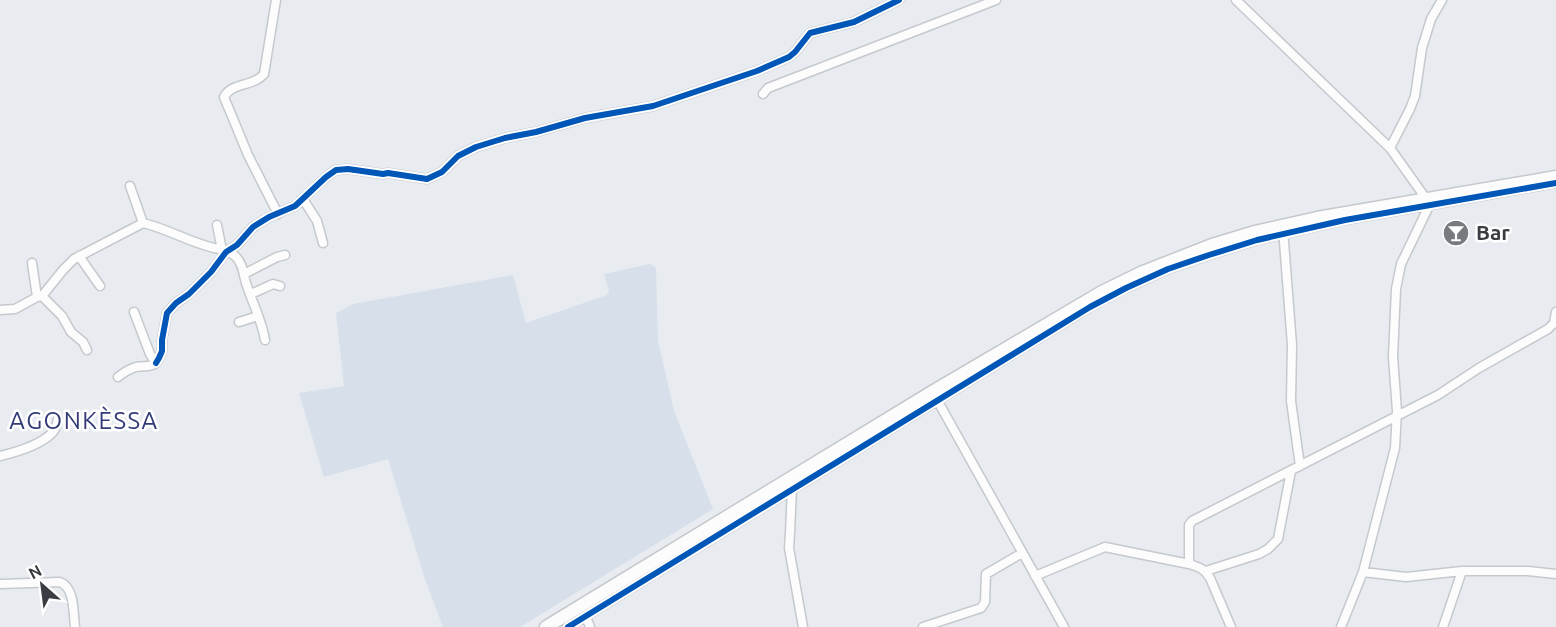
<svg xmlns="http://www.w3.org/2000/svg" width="1556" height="627" viewBox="0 0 1556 627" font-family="Ubuntu,sans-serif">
  <rect width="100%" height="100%" fill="#e8ecf1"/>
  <path fill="#d7dfea" d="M650,264L656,268L658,340L674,411L713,509L520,627H443L425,579L388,459L324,477L299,393L344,386L336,313L353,304L513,275L526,323L607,295L609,291L604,274Z"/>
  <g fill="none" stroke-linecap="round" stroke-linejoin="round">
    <defs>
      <path id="minor" d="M276,0L264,74C262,76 259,79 256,80C245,86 230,85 224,97L248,155L278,214
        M1236,0L1390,148L1427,200L1429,206L1401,264L1396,289L1393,357L1397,411L1395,448L1363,572L1341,627
        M763,94L768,88L996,0
        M1390,148L1410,109L1415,96L1422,48L1431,19L1442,0
        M130,186L143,223
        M303,199L317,221L323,243
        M217,225L222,250
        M1283,229L1292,345L1291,401L1300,466
        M79,256L100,286
        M32,263L37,297L42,296L62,316L71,332L83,342L87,350
        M244,274L277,257L285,255
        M251,294L273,284L280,286
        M42,296L63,270L74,259L143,223C168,229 189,242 214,248C220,249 231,252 235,256C244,264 243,276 247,286C253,304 262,321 265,340
        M0,310L15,309L37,297
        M239,322L258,316
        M156,363L159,358L162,351V340L167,313L176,303L189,294L211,272L226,252L237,245L253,227L269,217L295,206L326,177L336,170L348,169L383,174L388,173L427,179L442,172L458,156L476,147L505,138L536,132L585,118L653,106L757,71L789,57L795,52L810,33L854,22L899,0
        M118,377C123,373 129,369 136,367C144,365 149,368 156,363L150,354L134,312
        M936,398L1064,627
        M0,456C17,452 41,445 53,432C56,429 57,424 58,419
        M792,488L790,533L789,548L803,627
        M1189,564V525L1192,521L1438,395L1479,368L1548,329L1554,323L1556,312
        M1206,571L1259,554L1268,549L1278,539L1291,471
        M1363,572L1406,577L1462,571H1528L1556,574
        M1035,576L1105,547L1189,564C1199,567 1205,569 1210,578L1231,627
        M0,584L60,582C75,588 73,612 75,627
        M586,617L590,627
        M568,627L1090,307L1126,288L1168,269L1209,255L1257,240L1345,220L1556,183
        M923,627L981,608L985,602L986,574L1022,553
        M1443,627L1462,571"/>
      <path id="highway" d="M546,627L932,392L1102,292L1143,272L1212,245L1255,232L1317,218L1556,177"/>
    </defs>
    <use href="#minor" stroke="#c5c8cc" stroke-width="11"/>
    <use href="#highway" stroke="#c5c8cc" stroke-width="15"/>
    <use href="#minor" stroke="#fcfcfd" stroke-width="8"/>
    <use href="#highway" stroke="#fcfcfd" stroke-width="12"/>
    <defs>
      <path id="cycleway" d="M156,363L159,358L162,351V340L167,313L176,303L189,294L211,272L226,252L237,245L253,227L269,217L295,206L326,177L336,170L348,169L383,174L388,173L427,179L442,172L458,156L476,147L505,138L536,132L585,118L653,106L757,71L789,57L795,52L810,33L854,22L899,0
        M568,627L1090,307L1126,288L1168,269L1209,255L1257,240L1345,220L1556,183"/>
    </defs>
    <use href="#cycleway" stroke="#fff" stroke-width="10"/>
    <use href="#cycleway" stroke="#0057b8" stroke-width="6"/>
  </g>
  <defs>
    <symbol id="bar-disc" viewBox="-11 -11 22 22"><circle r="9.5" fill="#777a7f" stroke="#fff"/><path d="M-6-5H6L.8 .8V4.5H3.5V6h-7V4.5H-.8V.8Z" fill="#fff"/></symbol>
  </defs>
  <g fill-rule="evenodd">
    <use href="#bar-disc" x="1441" y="218" width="30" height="30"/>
  </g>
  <g text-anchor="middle" stroke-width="5" stroke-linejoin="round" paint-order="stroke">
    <g font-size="21" font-weight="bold" fill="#3a3d41" stroke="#fff" text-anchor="start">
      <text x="1476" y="240">Bar</text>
    </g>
    <g font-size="24" letter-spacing="1.5" fill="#323b76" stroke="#fff">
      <text x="84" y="429">AGONKÈSSA</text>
    </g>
  </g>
  <g transform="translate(42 585) rotate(332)" stroke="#ffffff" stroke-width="4.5" paint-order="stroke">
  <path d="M0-4.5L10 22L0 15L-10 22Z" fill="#3a3d41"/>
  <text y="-9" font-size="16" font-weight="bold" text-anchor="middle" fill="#3a3d41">N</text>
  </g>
</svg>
